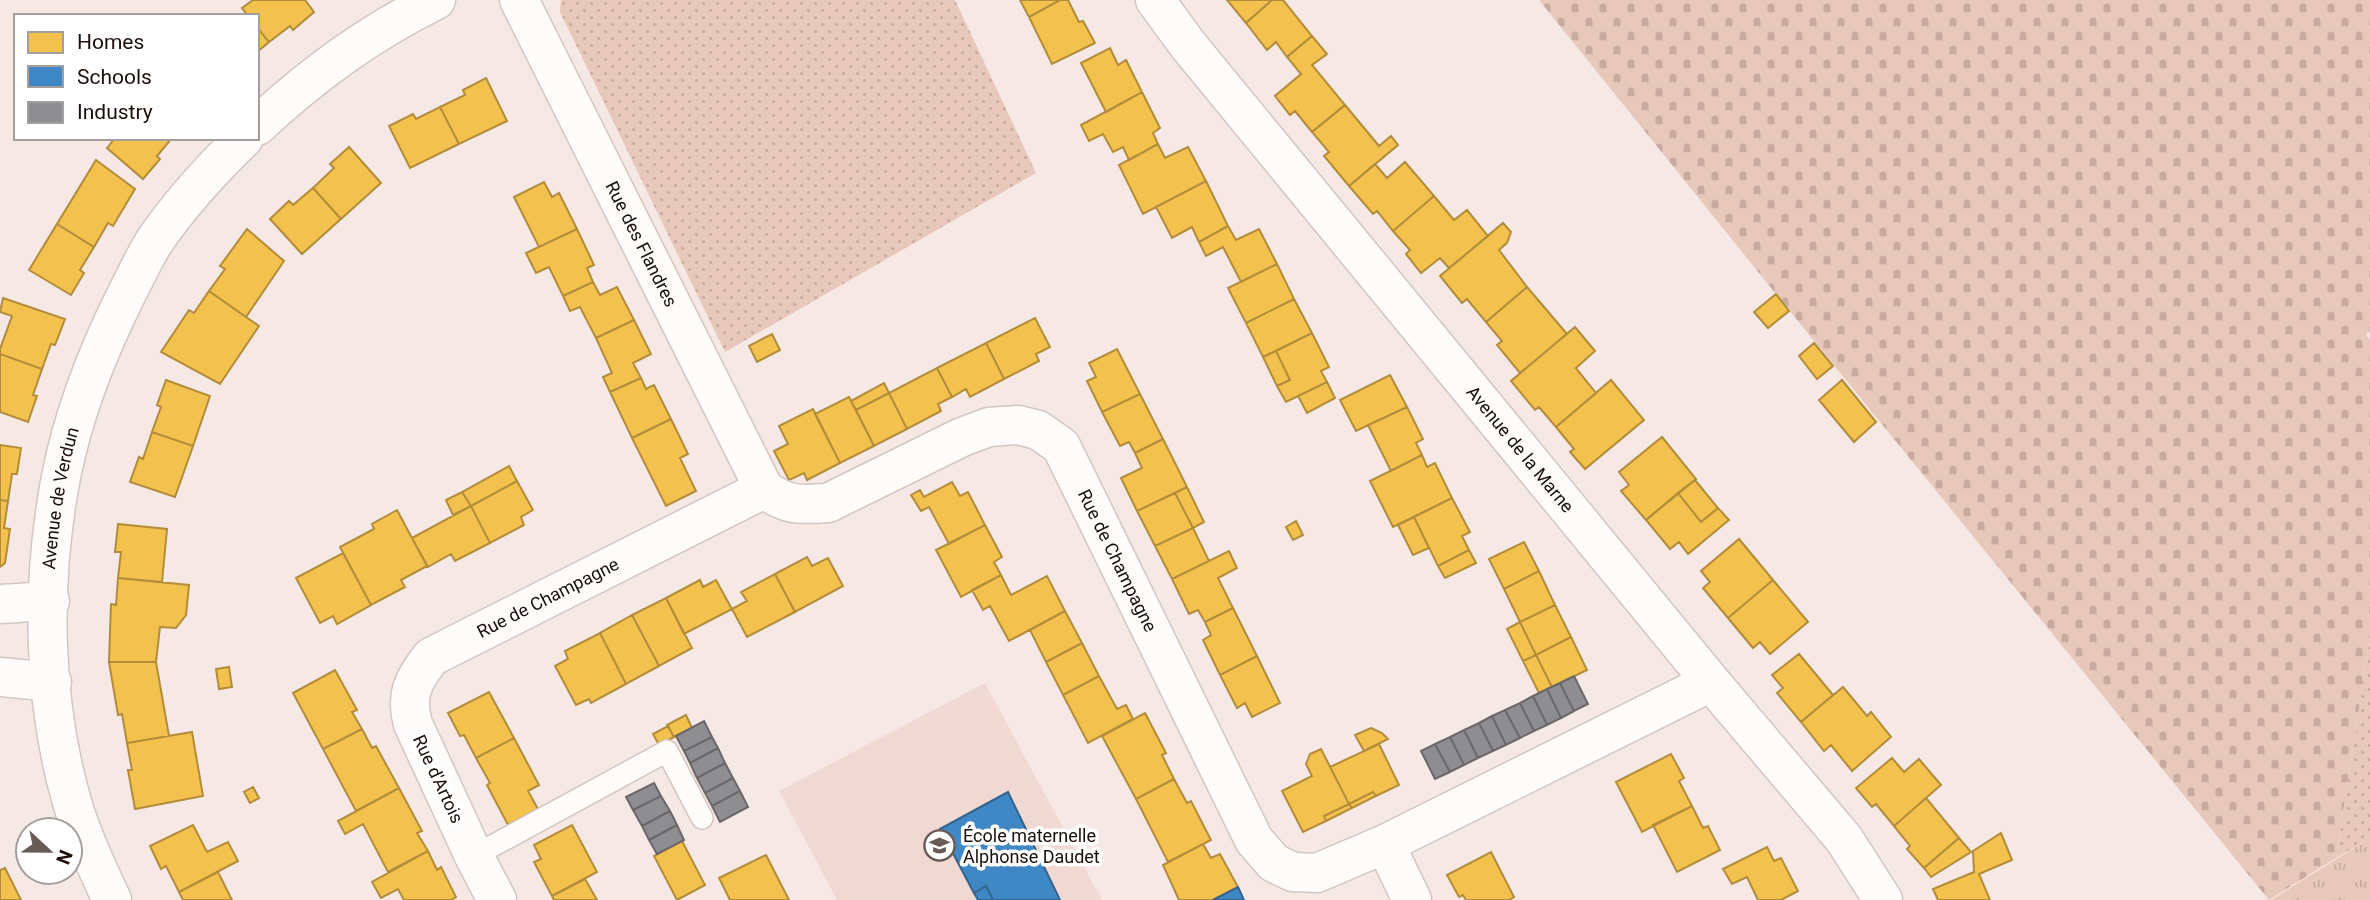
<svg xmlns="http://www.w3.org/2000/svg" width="2370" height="900" viewBox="0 0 2370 900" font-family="Roboto,sans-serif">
  <defs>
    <pattern id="grass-dots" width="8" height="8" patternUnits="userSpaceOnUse" patternTransform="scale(1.75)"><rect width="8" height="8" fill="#e9c8bc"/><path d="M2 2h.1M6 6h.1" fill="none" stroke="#c7aba0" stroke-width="1.8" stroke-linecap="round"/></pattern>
    <pattern id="cemetery-stones" width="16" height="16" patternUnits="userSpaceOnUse" patternTransform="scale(1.75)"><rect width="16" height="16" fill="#e9c8bc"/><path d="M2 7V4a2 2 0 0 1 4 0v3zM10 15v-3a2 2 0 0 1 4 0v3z" fill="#c7aba0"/></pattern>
    <pattern id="park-tufts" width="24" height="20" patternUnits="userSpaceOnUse" patternTransform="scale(1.75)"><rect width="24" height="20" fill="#e9c8bc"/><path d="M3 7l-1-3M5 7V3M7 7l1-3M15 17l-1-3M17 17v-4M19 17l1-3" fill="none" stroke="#c7aba0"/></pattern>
  </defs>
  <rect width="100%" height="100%" fill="#f6e8e4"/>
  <path fill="#efd9d2" d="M985,683L1102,900H837L779,791Z"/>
  <path fill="url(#grass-dots)" d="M561,0H955L1036,173L725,352L560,12Z
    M2370,636V838L2336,858Z"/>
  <path fill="url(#cemetery-stones)" d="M1539,0H2370V332L2366,334L2370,340V636L2336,858L2269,900L1776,294Z"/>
  <path fill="url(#park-tufts)" d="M2370,838V900H2271Z"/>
  <path fill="#f2c14e" stroke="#b28c3a" stroke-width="2" d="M253,0H305L314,12L293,30L290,26L269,42L257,27V16H248L242,8Z
    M1020,0H1060L1029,17Z
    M1060,0H1068L1079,22L1083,21L1095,43L1052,64L1029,17Z
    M1227,0H1272L1246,23Z
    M1272,0H1283L1312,36L1287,57L1276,42L1267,50L1246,23Z
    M257,27L269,42L257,52Z
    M1312,36L1327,54L1312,65L1345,105L1312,132L1295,111L1290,115L1275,96L1301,74L1287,57Z
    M1110,48L1118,65L1126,60L1142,92L1106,112L1081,63Z
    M486,78L507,121L459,144L440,107L465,95L463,90Z
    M1142,92L1160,128L1153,133L1158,144L1129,160L1123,147L1113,152L1103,134L1089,141L1081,125Z
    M1345,105L1379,146L1391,136L1398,145L1349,186L1324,156L1329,152L1312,132Z
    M440,107L459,144L410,168L389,126L413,114L416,119Z
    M115,138H172L157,156L160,159L143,179L107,148Z
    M1158,144L1165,158L1188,147L1206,181L1143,214L1119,165Z
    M349,147L381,183L341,219L313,188L334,168L330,164Z
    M96,160L135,189L113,226L108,223L94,247L57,224Z
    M1405,162L1434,196L1393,231L1377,211L1373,214L1349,186L1375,164L1387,178Z
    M1206,181L1228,226L1199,242L1192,227L1172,238L1156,207Z
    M544,182L552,197L559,193L577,229L539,247L514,197Z
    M313,188L341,219L302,254L270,219L289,201L293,205Z
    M1434,196L1454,220L1467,210L1488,236L1449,268L1440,258L1421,273L1406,254L1410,250L1393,231Z
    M1503,223L1511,232L1507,243L1499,250L1527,287L1486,322L1467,299L1462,303L1440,276Z
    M57,224L94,247L80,270L84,273L71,295L29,270Z
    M1228,226L1236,240L1259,229L1277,264L1241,282L1223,247L1206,256L1199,242Z
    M247,229L284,261L246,317L209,291L225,269L220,266Z
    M577,229L594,265L587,268L593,282L563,296L549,267L536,273L526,253Z
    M1277,264L1294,299L1246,323L1228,288Z
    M593,282L600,295L617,287L634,320L596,338L580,307L570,311L563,296Z
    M1527,287L1567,334L1520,373L1497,345L1502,341L1486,322Z
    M209,291L259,326L220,384L161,352L189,310L194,313Z
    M1776,294L1789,311L1768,328L1754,312Z
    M3,298L65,319L55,345L51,344L42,369L0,354V349L12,316L0,312Z
    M1294,299L1312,333L1263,357L1246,323Z
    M1035,318L1050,347L1036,354L1039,361L1004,379L986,343Z
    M634,320L651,354L633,363L641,378L610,392L603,377L612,373L596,338Z
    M1575,327L1595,351L1576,368L1596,393L1556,427L1539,407L1535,410L1511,381Z
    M1312,333L1329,367L1321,371L1327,382L1286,402L1277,386L1290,380L1276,351Z
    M772,334L780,350L757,362L749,346Z
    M986,343L1004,379L970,397L966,389L952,397L937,368Z
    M1814,343L1833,366L1817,379L1799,356Z
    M1117,349L1140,394L1102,412L1087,381L1096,377L1089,363Z
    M1276,351L1290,380L1277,386L1263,357Z
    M0,354L42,369L33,395L37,396L28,422L0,412Z
    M937,368L952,397L938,404L941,411L907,429L889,393Z
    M1390,375L1407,407L1356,431L1340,400Z
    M641,378L646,389L654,385L671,419L632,438L610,392Z
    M166,380L210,396L193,446L152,432L161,407L157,405Z
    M1611,380L1644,420L1585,469L1570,452L1574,449L1556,427Z
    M1842,380L1876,422L1854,442L1819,400Z
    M1327,382L1335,398L1307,413L1298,396Z
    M884,383L889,393L856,410L851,401Z
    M889,393L907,429L874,446L856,410Z
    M1140,394L1163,439L1135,453L1129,442L1120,446L1102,412Z
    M849,397L874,446L840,463L815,414Z
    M1407,407L1423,439L1416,443L1422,455L1391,471L1368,425Z
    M813,409L840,463L807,480L804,473L789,480L774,451L788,444L779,426Z
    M671,419L688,454L680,458L696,491L666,506L632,438Z
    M152,432L193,446L175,497L130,482L139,457L143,459Z
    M1662,437L1696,479L1646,520L1621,491L1629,485L1619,472Z
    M1163,439L1187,487L1137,511L1121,478L1142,468L1135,453Z
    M0,445L21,448L17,474H12L8,501L0,500Z
    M1422,455L1427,467L1435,463L1452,498L1393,527L1370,481Z
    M509,466L517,481L471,506L462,492Z
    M1695,480L1718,508L1701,522L1678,493Z
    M517,481L533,510L521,517L524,525L490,543L471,506Z
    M952,482L960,496L968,492L985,525L949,544L929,507L921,511L911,495L920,490L924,497Z
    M1187,487L1204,522L1193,528L1175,493Z
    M462,492L471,506L453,515L446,500Z
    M1175,493L1193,528L1155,546L1137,511Z
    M1678,493L1701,522L1718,508L1729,520L1688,554L1679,542L1670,549L1646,520Z
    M1452,498L1470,532L1462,536L1469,550L1438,566L1414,517Z
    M0,500L8,501L4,528L10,529L5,563L0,567Z
    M471,506L490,543L455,561L451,554L428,567L412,538Z
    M397,510L427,566L401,580L405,587L371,605L340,547L374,529L372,524Z
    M1414,517L1429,548L1413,555L1398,525Z
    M1296,521L1303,535L1293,540L1286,527Z
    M118,524L167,529L162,582L118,578L121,552H115Z
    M985,525L1002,557L994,562L1001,575L961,597L936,550Z
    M1193,528L1209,561L1172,579L1155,546Z
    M1739,539L1773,580L1728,618L1703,588L1710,582L1701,571Z
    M1524,542L1539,571L1504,589L1489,559Z
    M1469,550L1476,563L1445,578L1438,566Z
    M1229,551L1237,568L1218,578L1233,608L1205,622L1198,610L1189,614L1172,579Z
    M343,553L371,605L337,624L333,616L320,623L296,578Z
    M807,557L812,566L828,558L843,586L795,612L775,574Z
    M1539,571L1555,605L1520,622L1504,589Z
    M775,574L795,612L747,637L732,609L747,601L741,592Z
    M1001,575L1011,595L1047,576L1065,611L1009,641L990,606L983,610L972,590Z
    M118,578L189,585L186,615L176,628L160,627L156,662H109L111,604L116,605Z
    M700,580L703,587L716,580L732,609L684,634L666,598Z
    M1773,580L1808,622L1770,654L1760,642L1753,648L1728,618Z
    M666,598L692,648L659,666L632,615Z
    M1555,605L1571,637L1536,655L1520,622Z
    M1233,608L1257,656L1220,675L1203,640L1211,635L1205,622Z
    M1065,611L1082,643L1046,662L1030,630Z
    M632,615L659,666L626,684L600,633Z
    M1520,622L1536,655L1523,661L1507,629Z
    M600,633L626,684L591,703L589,699L576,705L555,666L568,659L565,651Z
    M1571,637L1587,670L1552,687L1536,655Z
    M1082,643L1099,676L1063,695L1046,662Z
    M1799,654L1833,695L1801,722L1777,693L1783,688L1772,675Z
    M1536,655L1552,687L1539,693L1523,661Z
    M1257,656L1280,703L1252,717L1245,703L1237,708L1220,675Z
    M109,662H156L169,736L127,743L122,714L118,715Z
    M229,667L232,687L219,689L216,669Z
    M335,670L357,710L352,712L362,729L323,749L293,693Z
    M1099,676L1117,709L1126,705L1133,719L1088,743L1063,695Z
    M1843,687L1867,716L1871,712L1891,737L1852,771L1831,745L1824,751L1801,722Z
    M489,692L514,738L476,758L464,735L460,736L448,713Z
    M1145,713L1166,753L1162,755L1174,779L1136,799L1102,736Z
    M686,715L692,728L674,737L667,725Z
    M668,726L674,737L659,745L653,734Z
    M1371,728L1382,733L1388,739L1364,751L1355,735Z
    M362,729L372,748L376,746L399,788L356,811L323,749Z
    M192,732L203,796L135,809L128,770H132L127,743Z
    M514,738L539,785L528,791L538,809L508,825L487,785L490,783L476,758Z
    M1379,744L1399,785L1376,796L1373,792L1349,804L1330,767Z
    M1321,749L1349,804L1324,816L1326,821L1303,832L1282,791L1312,776L1306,764L1310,754Z
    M1671,754L1684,778L1679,781L1692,806L1642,832L1616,782Z
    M1892,758L1904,772L1919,759L1941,785L1894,826L1876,804L1872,807L1856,788Z
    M1174,779L1187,803L1191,801L1211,840L1168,862L1136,799Z
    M253,787L259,798L250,803L244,792Z
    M399,788L422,831L417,833L428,851L388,872L363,824L345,834L338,821Z
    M1373,792L1376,796L1352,808L1349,804Z
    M1926,798L1959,838L1924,868L1907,849L1910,846L1894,826Z
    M1349,804L1352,808L1326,821L1324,816Z
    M1692,806L1703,828L1708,826L1720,850L1677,872L1653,825Z
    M193,825L207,852L228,842L238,861L179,892L166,866L161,869L150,846Z
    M572,825L597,872L552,896L534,862L541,859L534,845Z
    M2001,833L2012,860L1979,874L1990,900H1938L1933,889L1974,872L1973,851Z
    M1959,838L1971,852L1931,877L1924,868Z
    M682,841L705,885L677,900L654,856Z
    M1203,844L1211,858L1220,854L1238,887L1213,900H1179L1163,865Z
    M1767,847L1774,861L1781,858L1798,891L1781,900H1758L1747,877L1732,884L1723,869Z
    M428,851L437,870L441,867L456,897L451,900H404L398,889L381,898L372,882Z
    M1491,852L1514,897L1509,900H1466L1463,895L1459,897L1447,875Z
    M766,855L789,900H730L719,878Z
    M5,868L21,900H0V870Z
    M218,872L232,900H183L179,892Z
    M585,879L597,900H554L552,896Z"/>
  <path fill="#3f88c5" stroke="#34648d" stroke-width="2" d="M1008,792L1060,900H993L986,886L974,893L940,829Z
    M986,886L993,900H978L974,893Z
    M1238,887L1244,900H1213Z"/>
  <path fill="#8d8d92" stroke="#6b6769" stroke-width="2" d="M1574,676L1588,704L1574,711L1560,683Z
    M1560,683L1574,711L1561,718L1547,689Z
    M1547,689L1561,718L1547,725L1533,696Z
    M1533,696L1547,725L1534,731L1520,703Z
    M1520,703L1534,731L1520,738L1505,710Z
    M1505,710L1520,738L1506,745L1492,716Z
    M1492,716L1506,745L1493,751L1479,723Z
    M704,721L712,737L684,751L676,736Z
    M1479,723L1493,751L1478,758L1464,730Z
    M1464,730L1478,758L1464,765L1450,737Z
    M712,737L718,748L690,763L684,751Z
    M1450,737L1464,765L1450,772L1435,744Z
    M1435,744L1450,772L1435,779L1421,751Z
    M718,748L725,763L697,778L690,763Z
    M725,763L733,778L705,793L697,778Z
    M733,778L740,791L712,806L705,793Z
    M654,783L661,796L633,810L626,797Z
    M740,791L748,807L720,822L712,806Z
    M661,796L670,811L642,826L633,810Z
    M670,811L677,825L649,840L642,826Z
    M677,825L684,840L657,854L649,840Z"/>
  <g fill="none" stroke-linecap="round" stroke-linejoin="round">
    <defs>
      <path id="service" d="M474,856L667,751L702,818"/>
      <g id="minor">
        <path id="s1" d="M519,0L764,489"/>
        <path id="s2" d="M1155,0L1188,45L1711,682L1844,839L1883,900"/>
        <path d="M257,126C313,74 368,34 436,0"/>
        <path d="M0,604L50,601"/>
        <path d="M0,677L52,682"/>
        <path d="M1385,844L1412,900"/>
        <path id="s3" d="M112,900C97,868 82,836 72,802C42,699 41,581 61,477C73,415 99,349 127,293C136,276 144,258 154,242C179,205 212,169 244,138"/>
        <path id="s4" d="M497,900L474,856L413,724C405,695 413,680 431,657L764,489C788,506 799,505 828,503L962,437L989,427L1018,425L1038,430L1061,446L1254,840L1274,863L1293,872L1317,873L1385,844L1711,682"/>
      </g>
    </defs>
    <use href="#service" stroke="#d3c6c1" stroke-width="24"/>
    <use href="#minor" stroke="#d3c6c1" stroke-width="41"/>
    <use href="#service" stroke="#fefcfb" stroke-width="21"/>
    <use href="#minor" stroke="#fefcfb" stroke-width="38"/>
  </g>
  <defs>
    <symbol id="school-ring" viewBox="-11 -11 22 22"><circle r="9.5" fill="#fff" stroke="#685b56" stroke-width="1.5"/><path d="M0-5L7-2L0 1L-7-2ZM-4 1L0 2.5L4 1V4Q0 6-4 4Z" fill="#685b56"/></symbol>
  </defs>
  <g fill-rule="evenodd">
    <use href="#school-ring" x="922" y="828" width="35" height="35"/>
  </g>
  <g text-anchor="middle" stroke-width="7" stroke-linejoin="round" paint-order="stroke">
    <g font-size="18" fill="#1c0f0a" stroke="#fff">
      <text dy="6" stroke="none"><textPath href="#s1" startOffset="273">Rue des Flandres</textPath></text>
      <text dy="6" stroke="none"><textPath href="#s2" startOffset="579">Avenue de la Marne</textPath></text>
      <text dy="6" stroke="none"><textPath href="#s3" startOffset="413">Avenue de Verdun</textPath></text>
      <text dy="6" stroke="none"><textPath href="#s4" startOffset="1092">Rue de Champagne</textPath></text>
      <text dy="6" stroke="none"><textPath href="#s4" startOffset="399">Rue de Champagne</textPath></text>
      <text transform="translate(438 779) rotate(65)" y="6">Rue d'Artois</text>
    </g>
    <g font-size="18" fill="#1c0f0a" stroke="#fff" text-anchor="start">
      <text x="963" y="842">École maternelle<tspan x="963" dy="21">Alphonse Daudet</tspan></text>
    </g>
  </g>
  <rect x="14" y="14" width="245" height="126" fill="#ffffff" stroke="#a49f9d" stroke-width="2"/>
  <rect x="28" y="32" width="35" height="21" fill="#f2c14e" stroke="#a49f9d" stroke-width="2"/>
  <text x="77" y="49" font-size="21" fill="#1c0f0a">Homes</text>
  <rect x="28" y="66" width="35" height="21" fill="#3f88c5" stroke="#a49f9d" stroke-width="2"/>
  <text x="77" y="84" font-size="21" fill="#1c0f0a">Schools</text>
  <rect x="28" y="102" width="35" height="21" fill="#8d8d92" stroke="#a49f9d" stroke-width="2"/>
  <text x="77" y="119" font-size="21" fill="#1c0f0a">Industry</text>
  <g transform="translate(49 851) rotate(112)"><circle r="33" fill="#ffffff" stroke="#a49f9d" stroke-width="2"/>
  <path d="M0-5L12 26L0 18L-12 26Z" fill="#685b56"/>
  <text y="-10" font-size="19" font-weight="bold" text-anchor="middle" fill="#1c0f0a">N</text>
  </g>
</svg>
